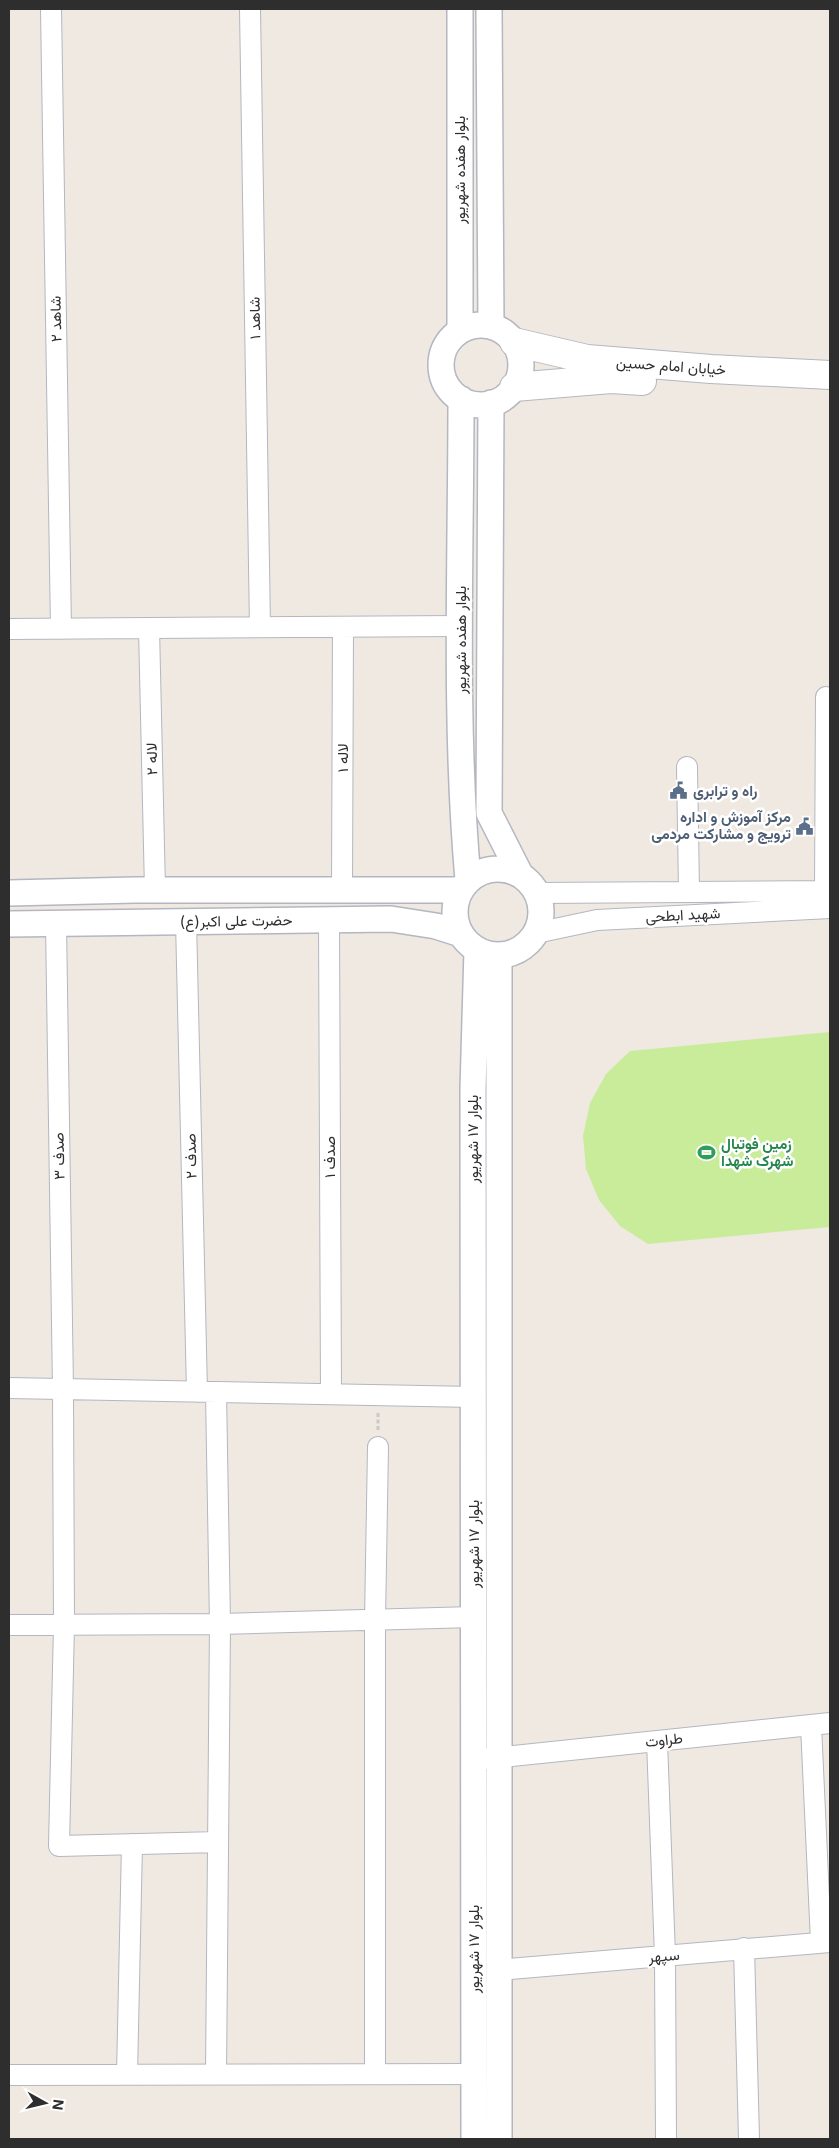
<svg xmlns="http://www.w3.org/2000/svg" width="839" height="2148" viewBox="0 0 839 2148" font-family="Inter,Vazirmatn,sans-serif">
  <rect width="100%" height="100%" fill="#efe9e1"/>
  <path fill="#c9ec9a" d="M830,1032V1227L648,1244L620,1226L599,1200L586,1169L583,1136L590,1103L606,1074L630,1051Z"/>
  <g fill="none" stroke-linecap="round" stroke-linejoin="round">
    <defs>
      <path id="minor" d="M51,9L61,629
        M250,9L260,627
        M149,628L155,890
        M9,629L460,626
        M687,767L689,892
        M342,889L343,627
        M825,891L826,697
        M537,893L830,891
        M329,920L331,1394
        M186,921L197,1392
        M56,923L63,1389L64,1625L59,1846L218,1842
        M536,933L597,920L830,908
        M9,1388L474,1397
        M9,1625L220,1624L474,1617
        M811,1725L821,1942
        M657,1741L665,1956L666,2139
        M484,1759L830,1723
        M744,1948L749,2139
        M498,1970L830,1942
        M216,2074L220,1624L216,1392
        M375,2074V1620L378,1447
        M9,2075L474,2074
        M127,2075L132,1844"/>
      <path id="tertiary" d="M489,9L491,326
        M441 365a40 40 0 1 1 80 0a40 40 0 1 1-80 0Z
        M460,331V9
        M461,399C461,559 454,721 468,880
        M491,403L489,813L520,874
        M455 912a43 43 0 1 1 86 0a43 43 0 1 1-86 0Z
        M9,893L135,890H461
        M9,924L391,919L436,926L461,934
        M499,955V2139
        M474,2139L473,1089L477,950"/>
      <path id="secondary" d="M514,342L587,359L711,369L830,375
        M514,387L611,379L642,381"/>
    </defs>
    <use href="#minor" stroke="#b4b7c1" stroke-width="22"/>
    <use href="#tertiary" stroke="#b4b7c1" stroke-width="28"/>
    <use href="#secondary" stroke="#b4b7c1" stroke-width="30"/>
    <path stroke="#c9c9c9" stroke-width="3" stroke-dasharray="4 2.5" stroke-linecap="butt" d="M378,1430V1413"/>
    <use href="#minor" stroke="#fff" stroke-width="20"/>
    <use href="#tertiary" stroke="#fff" stroke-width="25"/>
    <use href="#secondary" stroke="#fff" stroke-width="28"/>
  </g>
  <defs>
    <symbol id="civic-bare" viewBox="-9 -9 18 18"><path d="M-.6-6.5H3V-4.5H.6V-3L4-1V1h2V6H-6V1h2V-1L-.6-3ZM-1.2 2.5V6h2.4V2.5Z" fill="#5c6f8a" stroke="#fff" stroke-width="2.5" paint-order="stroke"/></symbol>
    <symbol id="stadium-bare" viewBox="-9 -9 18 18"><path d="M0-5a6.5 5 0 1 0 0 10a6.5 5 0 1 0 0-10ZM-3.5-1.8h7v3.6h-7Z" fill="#2e9e5b" stroke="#fff" stroke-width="2.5" paint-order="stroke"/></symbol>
  </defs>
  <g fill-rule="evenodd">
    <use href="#civic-bare" x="666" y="778" width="25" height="25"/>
    <use href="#civic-bare" x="792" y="814" width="25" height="25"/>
    <use href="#stadium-bare" x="694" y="1140" width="25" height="25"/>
  </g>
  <g text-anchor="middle" stroke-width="5" stroke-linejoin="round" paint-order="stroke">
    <g font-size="15" fill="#2e2e2e" stroke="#fff">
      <text transform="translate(460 170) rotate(-90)" y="5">بلوار هفده شهریور</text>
      <text transform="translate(255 318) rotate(-91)" y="5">شاهد ۱</text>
      <text transform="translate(56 319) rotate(-91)" y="5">شاهد ۲</text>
      <text transform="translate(671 366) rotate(4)" y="5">خیابان امام حسین</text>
      <text transform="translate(461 640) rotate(-90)" y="5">بلوار هفده شهریور</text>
      <text transform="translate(343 758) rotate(-90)" y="5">لاله ۱</text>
      <text transform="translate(152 759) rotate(-91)" y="5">لاله ۲</text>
      <text transform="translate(683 915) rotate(-3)" y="5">شهید ابطحی</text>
      <text transform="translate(236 921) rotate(-1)" y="5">حضرت علی اکبر(ع)</text>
      <text transform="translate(473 1139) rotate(-90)" y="5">بلوار ۱۷ شهریور</text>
      <text transform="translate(59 1156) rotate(-91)" y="5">صدف ۳</text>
      <text transform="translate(191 1156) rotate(-91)" y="5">صدف ۲</text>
      <text transform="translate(330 1157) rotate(-90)" y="5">صدف ۱</text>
      <text transform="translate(474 1544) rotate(-90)" y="5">بلوار ۱۷ شهریور</text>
      <text transform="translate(664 1740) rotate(-6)" y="5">طراوت</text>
      <text transform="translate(474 1949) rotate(-90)" y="5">بلوار ۱۷ شهریور</text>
      <text transform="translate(664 1956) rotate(-5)" y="5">سپهر</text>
    </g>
    <g font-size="15" font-weight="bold" fill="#4e5e75" stroke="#fff" text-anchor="start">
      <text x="693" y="796">راه و ترابری</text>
      <text x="791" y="822" text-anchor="end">مرکز آموزش و اداره<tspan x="791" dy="17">ترویج و مشارکت مردمی</tspan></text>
    </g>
    <g font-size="15" font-weight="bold" fill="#27864d" stroke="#fff" text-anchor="start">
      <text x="721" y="1149">زمین فوتبال<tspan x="721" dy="17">شهرک شهدا</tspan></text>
    </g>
  </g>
  <rect width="839" height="2148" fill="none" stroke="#2e2e2e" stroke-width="20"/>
  <g transform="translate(45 2103) rotate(98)" stroke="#ffffff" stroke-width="4" paint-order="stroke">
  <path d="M0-4L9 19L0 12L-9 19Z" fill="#2e2e2e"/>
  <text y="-8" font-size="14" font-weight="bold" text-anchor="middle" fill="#2e2e2e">N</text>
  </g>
</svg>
